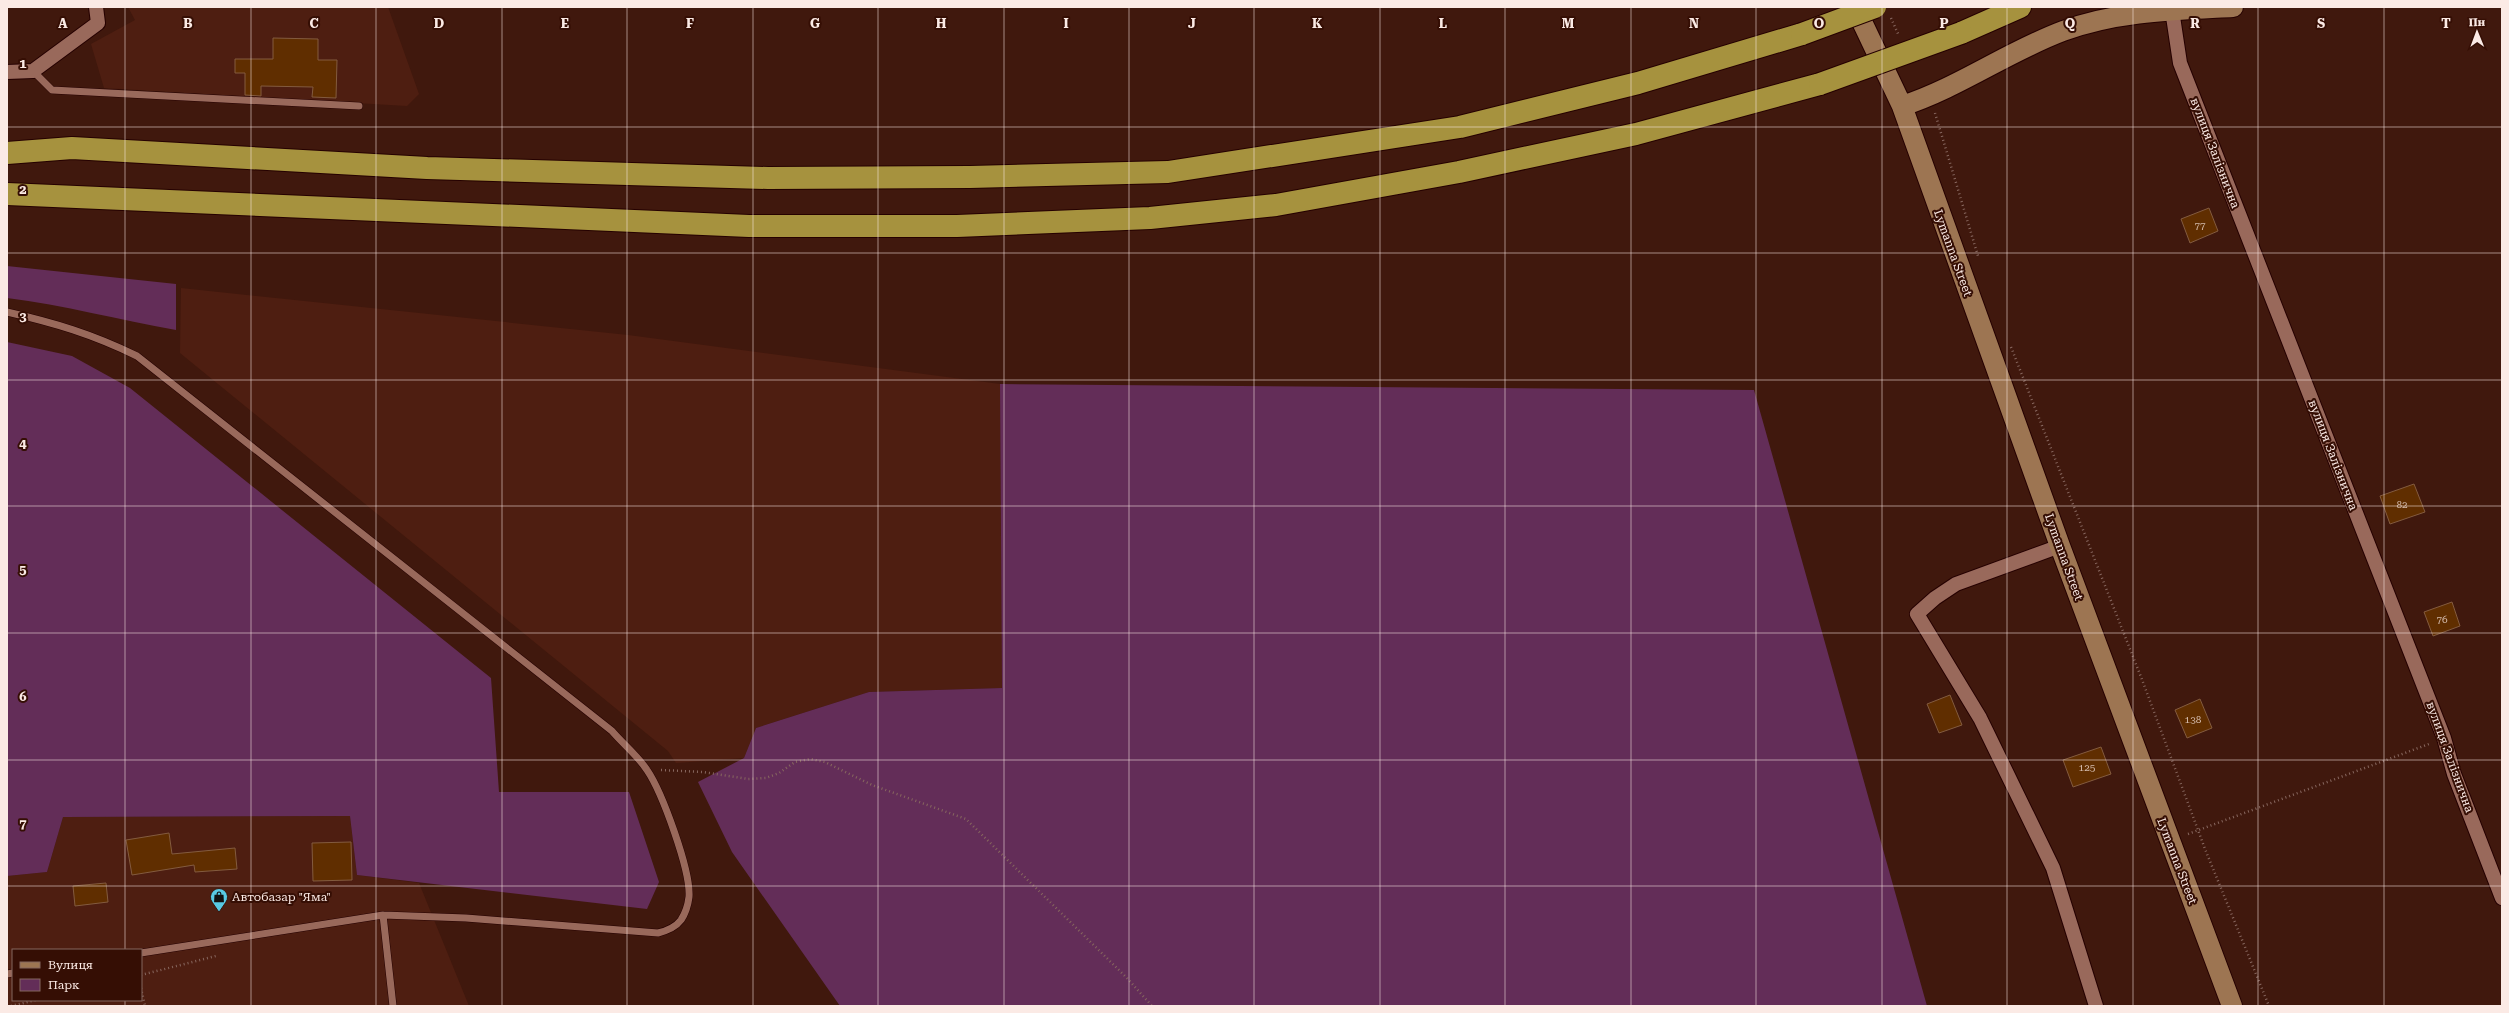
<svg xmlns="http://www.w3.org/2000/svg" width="2509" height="1013" viewBox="0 0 2509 1013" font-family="'Roboto Serif',serif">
  <rect width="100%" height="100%" fill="#40180d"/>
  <path fill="#4e1e11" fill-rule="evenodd" d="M128,7H388L419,94L407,106L104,88L91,44L135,20Z
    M181,288L628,335L1000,384L1002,688L869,692L756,728L744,758L676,763L668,751L180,353Z
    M350,816L357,875L419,883L469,1006H7V876L47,872L63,817ZM13,950H141V1000H13Z"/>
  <path fill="#632d58" d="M7,266L176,284V330C119,320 64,305 7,298Z
    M7,342L72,356L130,388L491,678L499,792H629L659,882L647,909L357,875L350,816L63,817L47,872L7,876Z
    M1000,384L1754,390L1927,1006H840L732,852L698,782L744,758L756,728L869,692L1002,688Z"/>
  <path fill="#602e00" stroke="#835b3f" d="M273,38L318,39V60H337L336,98L312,97L313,87L261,86V96L245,95V73H235V59H273Z
    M2209,208L2218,231L2190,243L2181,219Z
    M2414,484L2425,512L2390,524L2380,496Z
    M2452,602L2460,626L2433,636L2424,612Z
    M1950,695L1962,725L1939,733L1927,704Z
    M2200,699L2212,728L2187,738L2175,710Z
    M2101,747L2111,774L2073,787L2063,760Z
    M169,833L172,854L235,848L237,869L195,872L194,865L132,875L126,840Z
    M351,842L352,880L313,881L312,843Z
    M106,883L108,902L75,906L73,886Z"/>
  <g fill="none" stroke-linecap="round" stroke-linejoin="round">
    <defs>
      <path id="lane" d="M33,71L52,90L359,106
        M7,312C55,323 92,334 137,356L612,731C623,744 638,756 647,770C662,792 691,871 689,897C688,905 685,914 681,920C675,928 666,931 658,933L466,918L383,915L141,953
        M383,915L393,1006
        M7,974L13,973"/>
      <path id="street" d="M2172,10L2180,63L2444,738L2454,774L2502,898
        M7,72L33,71L98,23L96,7
        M2060,546L1956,584L1935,598L1917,614L1980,718L2053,868L2096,1006"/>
      <path id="secondary" d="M1855,7L1902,106L2060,546L2232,1006
        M1902,106C1958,88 2007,52 2063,31C2117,11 2176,10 2233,7"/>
      <path id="highway" d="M1961,33L2020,7
        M7,153L72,148L427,168L768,178L970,177L1168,172L1460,127L1638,83L1802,34
        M7,194L749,226H957L1150,218L1276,205L1459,172L1636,134L1820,84"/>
    </defs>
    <use href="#lane" stroke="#250100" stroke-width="8"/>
    <use href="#street" stroke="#250100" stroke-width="16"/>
    <use href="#secondary" stroke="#250100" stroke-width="22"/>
    <use href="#highway" stroke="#250100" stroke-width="24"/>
    <path stroke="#87675f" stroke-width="2.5" stroke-dasharray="1 3" stroke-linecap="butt" d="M1891,18L1899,36
      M1935,113L1978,256
      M2011,347L2141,677L2205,849L2269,1006
      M661,770L703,772L748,779L766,778L779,773L795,762L810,759L825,762L872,785L966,819L1126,977L1152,1006
      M2188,834L2429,744
      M141,975L216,956
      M141,988L145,1006
      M11,1006L36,1000"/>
    <use href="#lane" stroke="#99695b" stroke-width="7"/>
    <use href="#street" stroke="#99695b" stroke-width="14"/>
    <use href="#secondary" stroke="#9d7552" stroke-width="20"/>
    <use href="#highway" stroke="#a6923e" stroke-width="22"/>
    <defs>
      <path id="highway-bridge" d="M1802,34L1875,7
        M1820,84L1961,33"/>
    </defs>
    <use href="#highway-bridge" stroke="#250100" stroke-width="24" stroke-linecap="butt"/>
    <use href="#highway-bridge" stroke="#a6923e" stroke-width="22"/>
  </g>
  <path fill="none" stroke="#fbeae5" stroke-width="1" stroke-opacity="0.55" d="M125,7V950M251,7V1006M376,7V1006M502,7V1006M627,7V1006M753,7V1006M878,7V1006M1004,7V1006M1129,7V1006M1254,7V1006M1380,7V1006M1505,7V1006M1631,7V1006M1756,7V1006M1882,7V1006M2007,7V1006M2133,7V1006M2258,7V1006M2384,7V1006M7,127H2502M7,253H2502M7,380H2502M7,506H2502M7,633H2502M7,760H2502M7,886H2502M125,1000V1006"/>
  <defs>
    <symbol id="shop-pin" viewBox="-11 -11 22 30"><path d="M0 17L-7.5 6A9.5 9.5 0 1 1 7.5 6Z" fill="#58c9e3" stroke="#350e04"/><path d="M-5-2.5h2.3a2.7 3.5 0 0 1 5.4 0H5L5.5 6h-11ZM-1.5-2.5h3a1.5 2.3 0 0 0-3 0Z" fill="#111"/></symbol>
  </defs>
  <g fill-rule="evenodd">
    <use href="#shop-pin" x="209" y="887" width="20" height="27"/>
  </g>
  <g text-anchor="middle" stroke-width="4" stroke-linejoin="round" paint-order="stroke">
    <g font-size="10" fill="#d4bbac">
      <text x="2200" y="229">77</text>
      <text x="2402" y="508">82</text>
      <text x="2442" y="623">76</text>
      <text x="2193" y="723">138</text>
      <text x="2087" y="771">125</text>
    </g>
    <g font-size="12" fill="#fbeae5" stroke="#350e04">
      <text transform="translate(2215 153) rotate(69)" y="4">вулиця Залізнична</text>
      <text transform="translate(1953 253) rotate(70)" y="4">Lymanna Street</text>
      <text transform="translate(2333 455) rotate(69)" y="4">вулиця Залізнична</text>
      <text transform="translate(2064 557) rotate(70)" y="4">Lymanna Street</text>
      <text transform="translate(2450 757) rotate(70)" y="4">вулиця Залізнична</text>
      <text transform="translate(2177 861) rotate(69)" y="4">Lymanna Street</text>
    </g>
    <g font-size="12" fill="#fbeae5" stroke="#350e04" text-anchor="start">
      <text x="232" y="901">Автобазар "Яма"</text>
    </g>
  </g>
  <g font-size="13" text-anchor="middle" font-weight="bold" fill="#fbeae5" stroke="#350e04" stroke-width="4" stroke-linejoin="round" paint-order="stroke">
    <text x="63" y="28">A</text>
    <text x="188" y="28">B</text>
    <text x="314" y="28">C</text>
    <text x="439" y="28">D</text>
    <text x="565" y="28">E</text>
    <text x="690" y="28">F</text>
    <text x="815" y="28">G</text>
    <text x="941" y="28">H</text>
    <text x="1066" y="28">I</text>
    <text x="1192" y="28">J</text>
    <text x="1317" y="28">K</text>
    <text x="1443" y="28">L</text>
    <text x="1568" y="28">M</text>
    <text x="1694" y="28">N</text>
    <text x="1819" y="28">O</text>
    <text x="1944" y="28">P</text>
    <text x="2070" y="28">Q</text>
    <text x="2195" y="28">R</text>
    <text x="2321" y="28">S</text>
    <text x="2446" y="28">T</text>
    <text x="23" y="68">1</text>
    <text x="23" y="194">2</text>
    <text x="23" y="321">3</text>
    <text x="23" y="448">4</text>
    <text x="23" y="574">5</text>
    <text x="23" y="701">6</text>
    <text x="23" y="828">7</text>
  </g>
  <rect width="2509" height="1013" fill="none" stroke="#fbeae5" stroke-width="16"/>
  <rect x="12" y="949" width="130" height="52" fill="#350e04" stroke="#84665e"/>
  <rect x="20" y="962" width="20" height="6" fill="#9d7552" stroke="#84665e"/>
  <text x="48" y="969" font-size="12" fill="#fbeae5">Вулиця</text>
  <rect x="20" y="979" width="20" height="12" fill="#632d58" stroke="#84665e"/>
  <text x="48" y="989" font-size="12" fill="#fbeae5">Парк</text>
  <g transform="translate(2477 32) rotate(359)" stroke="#350e04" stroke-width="3" paint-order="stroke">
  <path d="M0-3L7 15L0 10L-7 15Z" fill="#fbeae5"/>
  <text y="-6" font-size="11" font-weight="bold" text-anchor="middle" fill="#fbeae5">Пн</text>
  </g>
</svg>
